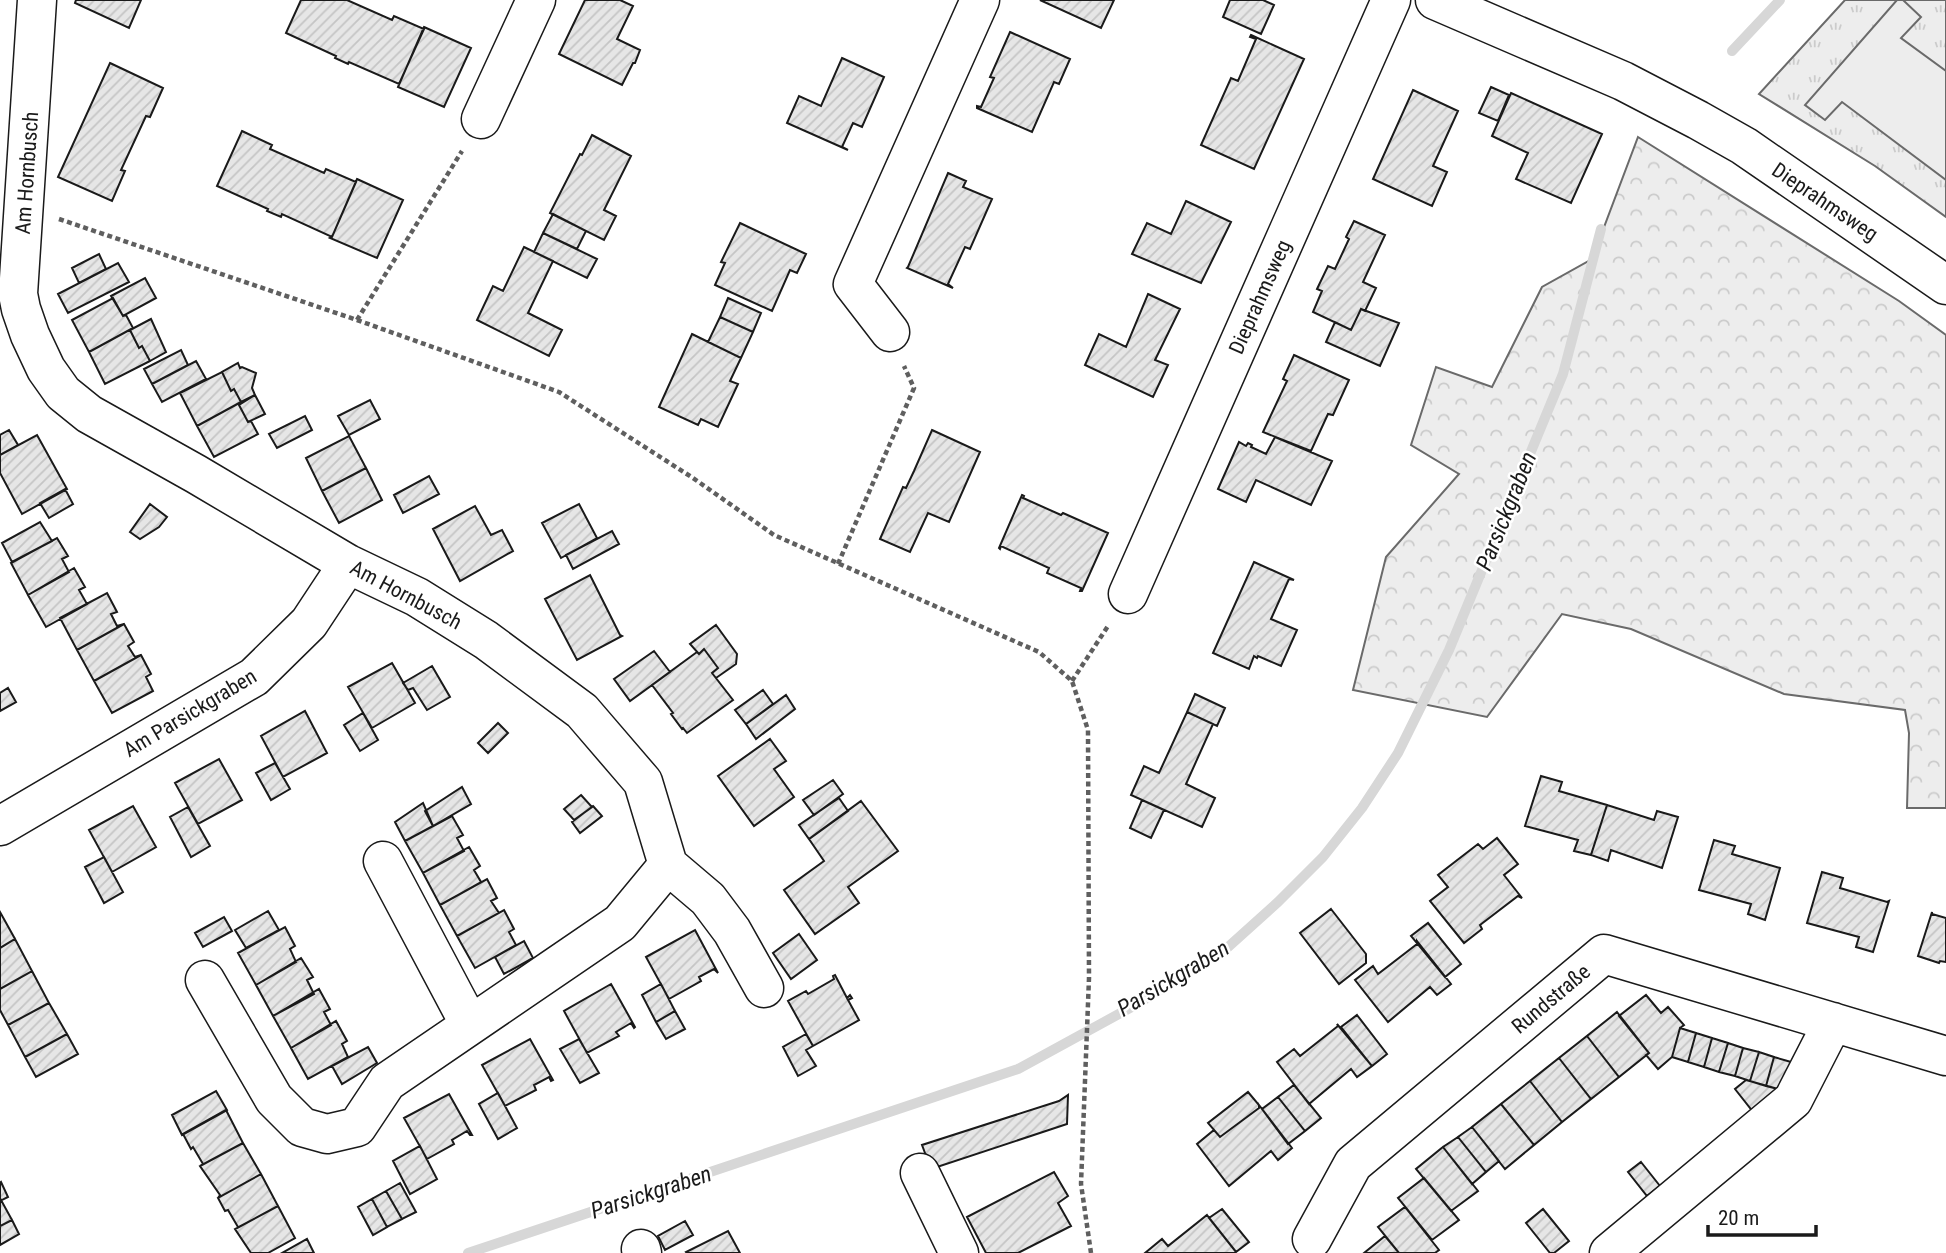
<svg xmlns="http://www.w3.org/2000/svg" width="1946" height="1253" viewBox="0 0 1946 1253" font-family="'Roboto Condensed',sans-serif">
  <defs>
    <pattern id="grass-tufts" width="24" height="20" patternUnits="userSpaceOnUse" patternTransform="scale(1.75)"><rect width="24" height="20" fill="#ededed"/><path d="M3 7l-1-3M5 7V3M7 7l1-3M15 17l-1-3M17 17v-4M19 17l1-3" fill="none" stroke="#cbcbcb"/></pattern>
    <pattern id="forest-crowns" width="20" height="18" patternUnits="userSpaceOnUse" patternTransform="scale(1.75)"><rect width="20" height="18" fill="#ededed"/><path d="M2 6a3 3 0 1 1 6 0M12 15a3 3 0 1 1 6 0" fill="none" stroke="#cbcbcb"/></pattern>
    <pattern id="building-hatch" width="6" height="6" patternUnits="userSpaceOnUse" patternTransform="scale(1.75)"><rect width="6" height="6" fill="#e6e6e6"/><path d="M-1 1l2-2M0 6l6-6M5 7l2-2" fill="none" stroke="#c5c5c5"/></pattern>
  </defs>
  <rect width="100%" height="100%" fill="#fff"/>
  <path fill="url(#grass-tufts)" stroke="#6a6a6a" stroke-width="2" d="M1845,0H1946V217L1875,166L1759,94Z"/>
  <path fill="url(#forest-crowns)" stroke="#6a6a6a" stroke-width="2" d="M1638,137L1899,301L1946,335V808H1907L1909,733L1905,710L1784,694L1631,629L1562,614L1487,717L1353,690L1386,557L1459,474L1411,445L1436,367L1492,387L1542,287L1592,259Z"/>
  <path fill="#ededed" stroke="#6a6a6a" stroke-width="2" d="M1897,0H1903L1921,17L1901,38L1946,71V180L1842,102L1825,120L1805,105Z"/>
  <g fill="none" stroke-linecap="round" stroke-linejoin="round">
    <path stroke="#d7d7d7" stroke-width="10" d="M1732,51L1780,0
      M468,1253L1018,1069L1139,1003L1227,948L1278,902L1323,857L1362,808L1398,753L1449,650L1563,374L1601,229"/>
  </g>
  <path fill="url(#building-hatch)" stroke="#1a1a1a" stroke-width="2" d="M76,0H141L129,28L75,3Z
    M301,0H347L392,20L394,16L424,29L399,84L349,62L348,64L335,58L336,56L286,33Z
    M585,0H620L633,6L617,39L640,50L635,63H633L622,85L559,54Z
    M1040,0H1114L1101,28Z
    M1230,0H1263L1274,5L1261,34L1223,17Z
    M424,27L471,48L444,107L398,87Z
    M1010,32L1070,59L1059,84L1054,82L1032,132L977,108V106L981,107L994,78L990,77Z
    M1251,35L1304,59L1254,169L1201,145L1231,78L1238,81L1256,39L1250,37Z
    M842,58L884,77L862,127L853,123L842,147L848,150L787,123L799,96L821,106Z
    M110,63L163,88L150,117L146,116L121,170L125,171L112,201L58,177Z
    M1491,87L1509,95L1498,121L1479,113Z
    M1413,90L1458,111L1433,166L1447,172L1432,206L1373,179Z
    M1511,93L1602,134L1571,203L1516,179L1528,153L1492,136Z
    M242,131L272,145L270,149L324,173L326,169L356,182L332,237L282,214L281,217L267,211L268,209L217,186Z
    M592,135L631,156L604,210L616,216L604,240L550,213L580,154L582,155Z
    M948,173L966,181L963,187L992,199L970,249L965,247L948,284L953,288L907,268L908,267Z
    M357,179L403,200L377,258L330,238L332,237Z
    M1186,201L1231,222L1201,283L1132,254L1147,223L1171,234Z
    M553,214L586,231L577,249L543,233Z
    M1354,221L1385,235L1363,282L1376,288L1365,311L1361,309L1351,330L1313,312L1322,291L1317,289L1328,266L1335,269L1349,239L1346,237Z
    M740,223L806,254L797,273L790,270L772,311L715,285L725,263L721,262Z
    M543,233L597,259L587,278L534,252Z
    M524,247L553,261L528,313L562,330L549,356L477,320L493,286L503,291Z
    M99,254L106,269L79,283L72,268Z
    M118,263L129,282L68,313L58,294Z
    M145,278L156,298L123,316L111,296Z
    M1148,294L1180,309L1155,360L1168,365L1153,397L1085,365L1099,334L1126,347Z
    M113,298L123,316L126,315L133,328L89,352L72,320Z
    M728,298L761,313L753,332L720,317Z
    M1361,309L1399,323L1380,366L1326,342L1335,322L1351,330Z
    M720,317L753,332L741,358L708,342Z
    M151,319L166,352L150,361L142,346L139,348L130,330Z
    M133,328L130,330L139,348L142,346L150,361L105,384L89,352Z
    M692,334L741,358L730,381L738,384L718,427L701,419L698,425L659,407Z
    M181,350L188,365L152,384L144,369Z
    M1294,355L1349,380L1333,415L1328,414L1311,451L1263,432L1287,381L1283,379Z
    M196,361L206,379L162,402L152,384Z
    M238,363L240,368L242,367L256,373L252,388L255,395L241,402L234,389L231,391L222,372Z
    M222,372L231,391L234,389L241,402L197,426L180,393Z
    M255,395L265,414L248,422L239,405Z
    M370,400L380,419L349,435L338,416Z
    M241,402L239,405L248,422L251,421L258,434L214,457L197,426Z
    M305,416L312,430L277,448L269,434Z
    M9,430L18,445L0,455V435Z
    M932,430L980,452L949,522L928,513L910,552L880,539L903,487L906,488L914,471Z
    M37,435L67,489L22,514L0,473V455Z
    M349,436L366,468L322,491L306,458Z
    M1275,437L1332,461L1311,505L1256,480L1246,502L1218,489L1239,442L1246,446L1248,443L1252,445L1251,447L1266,454Z
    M366,468L382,500L339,523L322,491Z
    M429,476L439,494L403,513L394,495Z
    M65,489L73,504L49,518L40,503Z
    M1022,495L1024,496L1023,498L1061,515L1063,513L1108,533L1082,591H1080L1081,588L1047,573L1049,568L1001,546L1000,549L999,548Z
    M150,504L167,517L159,527L140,539L130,532Z
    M579,504L597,538L561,558L542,523Z
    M475,506L491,535L502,530L513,551L460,581L433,529Z
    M40,522L52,541L12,562L2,543Z
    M612,531L619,544L573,569L566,555Z
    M57,538L68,556L62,559L69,572L28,595L11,563Z
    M1254,562L1294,580L1289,579L1271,619L1297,630L1281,666L1258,656L1257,658L1254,656L1249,669L1213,653Z
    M74,568L85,587L79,590L87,604L46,627L28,595Z
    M590,575L620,635L622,636L577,660L545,599Z
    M107,593L117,612L111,614L117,626L124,624L77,650L60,618Z
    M124,624L134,642L128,646L135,657L141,655L94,681L77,650Z
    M716,625L737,654L736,664L716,678L712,673L718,668L704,649L699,654L690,644Z
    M704,649L718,668L712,673L733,700L687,733L683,728L682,729L671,714L673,713L652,685L697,652L699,654Z
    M654,651L670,672L630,701L614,679Z
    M141,655L151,674L146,677L153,691L112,713L94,681Z
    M392,663L415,703L372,728L348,687Z
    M432,666L450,697L427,710L413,688L408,690L403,683Z
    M8,688L16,702L0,711V693Z
    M763,690L773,704L746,724L735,710Z
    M1195,694L1225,708L1217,726L1187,712Z
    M786,695L795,709L756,739L746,724Z
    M305,711L327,753L283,777L261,736Z
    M1187,712L1213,724L1186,784L1215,798L1202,827L1131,795L1144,766L1159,773Z
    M363,713L378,740L360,751L344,725Z
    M498,723L508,733L488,753L478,743Z
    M770,739L786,761L774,769L794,797L754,826L718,776Z
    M219,759L242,800L198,824L175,783Z
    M275,763L290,789L271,800L256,773Z
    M1541,776L1562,782L1559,791L1607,805L1591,855L1574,851L1578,840L1525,826Z
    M833,780L843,794L814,815L803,800Z
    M462,787L471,804L433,826L425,811Z
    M581,795L592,807L574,820L564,809Z
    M839,798L848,811L809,839L799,825Z
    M1142,800L1164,810L1151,838L1130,828Z
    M861,801L898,851L848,887L859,903L815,934L784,890L824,861L809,839Z
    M423,803L433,826L405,841L395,822Z
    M1607,805L1654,820L1657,811L1678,817L1662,868L1611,850L1608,861L1591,855Z
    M133,806L156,847L112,872L89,830Z
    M593,806L602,816L580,833L572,822Z
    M188,807L210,846L191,857L170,817Z
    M452,816L463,835L457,838L464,851L423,873L405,841Z
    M1497,838L1518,864L1504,875L1522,898L1518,896L1480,925L1482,929L1464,943L1430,901L1448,887L1438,875L1478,844L1483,849Z
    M1714,840L1735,846L1732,854L1780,868L1765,920L1748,914L1751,904L1699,890Z
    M469,847L480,866L474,870L481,882L440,905L423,873Z
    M104,857L123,892L104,903L85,867Z
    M1822,872L1843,878L1840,888L1887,902L1889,901L1873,952L1856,947L1859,937L1807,923Z
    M487,879L497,898L491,901L499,913L457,936L440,905Z
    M1331,909L1366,954V963L1339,984L1300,933Z
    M504,910L514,929L509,932L516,945L475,968L457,936Z
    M268,911L279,930L246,948L235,930Z
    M0,912L15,939L0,948Z
    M1932,912V914L1946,918V962L1940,961L1939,963L1918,956Z
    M224,917L232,931L203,947L195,933Z
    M1428,923L1461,964L1445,977L1411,936Z
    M285,927L295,946L290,949L296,962L256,985L238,953Z
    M695,930L718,973L714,969L699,977L701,981L669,999L646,957Z
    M799,934L817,960L791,979L773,953Z
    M15,939L32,971L0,989V948Z
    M524,941L533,958L504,974L495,957Z
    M1417,941L1451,984L1437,995L1430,987L1388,1022L1355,980L1373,966L1378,974L1417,944Z
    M301,958L313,977L307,980L314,994L273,1016L256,985Z
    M32,971L49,1003L8,1025L0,1010V989Z
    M835,975L847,998L850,995L852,998L848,1000L859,1020L813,1046L788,1001L806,991L808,994L834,979L833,976Z
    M611,984L635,1027L634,1028L631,1023L616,1032L619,1036L587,1053L564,1011Z
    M661,984L675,1011L656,1022L642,995Z
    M319,989L330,1009L324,1012L331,1025L291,1048L273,1016Z
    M1646,995L1661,1013L1668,1007L1684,1025L1680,1028L1672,1057L1658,1069L1646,1055L1649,1053L1619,1016Z
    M49,1003L67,1034L25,1057L8,1025Z
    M675,1011L685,1029L666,1039L656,1022Z
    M1617,1012L1649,1053L1619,1077L1587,1036Z
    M1357,1015L1387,1054L1372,1066L1341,1027Z
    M336,1021L347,1041L342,1044L348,1057L308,1079L291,1048Z
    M1337,1024L1372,1066L1357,1077L1351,1069L1309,1104L1277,1062L1294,1049L1300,1056L1338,1026Z
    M1680,1028L1696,1033L1688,1062L1672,1057Z
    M1696,1033L1712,1038L1704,1067L1688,1062Z
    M67,1034L78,1054L36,1077L25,1057Z
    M806,1034L813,1046L806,1050L816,1066L798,1076L783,1047Z
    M1587,1036L1619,1077L1591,1099L1559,1058Z
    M1712,1038L1728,1043L1719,1072L1704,1067Z
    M530,1039L553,1080L551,1081L549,1077L534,1085L536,1090L505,1106L482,1065Z
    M579,1039L599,1073L580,1083L560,1049Z
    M1728,1043L1743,1048L1735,1076L1719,1072Z
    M368,1047L377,1063L342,1084L332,1066Z
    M1743,1048L1759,1052L1750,1081L1735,1076Z
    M1759,1052L1774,1057L1766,1086L1750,1081Z
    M1774,1057L1791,1062L1782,1090L1766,1086Z
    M1559,1058L1591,1099L1562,1122L1530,1081Z
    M1746,1080L1782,1090L1754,1113L1735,1089Z
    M1530,1081L1562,1122L1534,1145L1501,1104Z
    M1294,1085L1321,1118L1305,1131L1278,1097Z
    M216,1091L227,1110L182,1135L172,1115Z
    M1248,1092L1259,1105V1108L1220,1137L1208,1123Z
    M498,1093L517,1128L498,1139L479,1104Z
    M449,1094L472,1135H470L467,1131L452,1140L454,1144L427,1159L404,1118Z
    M1068,1095L1067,1124L931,1169L922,1145L1059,1101Z
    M1278,1097L1305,1131L1288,1144L1262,1109Z
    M1501,1104L1534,1145L1505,1169L1472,1127Z
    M1259,1105L1292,1148L1278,1160L1271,1151L1229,1186L1197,1144L1214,1130L1220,1137L1259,1108Z
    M226,1110L243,1143L200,1166L203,1164L193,1147L191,1149L183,1134Z
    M1472,1127L1499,1161L1486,1172L1458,1137Z
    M1458,1137L1486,1172L1472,1184L1443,1147Z
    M243,1143L261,1174L218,1198L220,1195L200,1166Z
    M420,1146L437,1179L410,1194L393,1161Z
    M1443,1147L1478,1191L1451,1211L1416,1169Z
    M1641,1162L1660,1186L1647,1196L1628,1172Z
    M1054,1172L1068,1196L1058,1203L1071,1226L1018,1253H986L967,1217Z
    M261,1174L278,1206L237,1228L238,1227L228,1210L225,1211L218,1198Z
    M1424,1178L1459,1220L1432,1240L1398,1198Z
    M1,1182L8,1197L0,1201V1183Z
    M400,1183L416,1212L402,1219L386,1191Z
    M386,1191L402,1219L387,1227L372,1199Z
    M372,1199L387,1227L373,1235L358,1207Z
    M1,1200L12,1220L0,1226V1201Z
    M278,1206L295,1238L268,1253H251L235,1229Z
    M1405,1207L1439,1250L1435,1253H1399L1378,1227Z
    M1222,1209L1249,1242L1236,1252L1209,1218Z
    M1543,1209L1569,1241L1554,1253H1550L1526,1223Z
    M1207,1215L1237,1253H1145L1162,1239L1168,1246Z
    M12,1220L19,1234L0,1245V1226Z
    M685,1221L693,1235L665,1250L658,1236Z
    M728,1231L740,1253H687L686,1252Z
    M1385,1236L1399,1253H1364Z
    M307,1239L314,1253H282Z"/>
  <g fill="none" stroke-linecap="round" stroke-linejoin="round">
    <defs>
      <path id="minor" d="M37,0L18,294L21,309L30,335L46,369L63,393L89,414L196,474L348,564L417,597L486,640L582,711L643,782L668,865L620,923L387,1082L357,1127L327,1134L302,1127L274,1099L205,980
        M1435,0L1623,81L1698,120L1744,146L1946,285
        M481,119L536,0
        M890,332L853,284L980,0
        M1128,594L1391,0
        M0,826L254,677L309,623L348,564
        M383,861L470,1025
        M668,865L708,899L732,931L764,988
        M920,1173L959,1253
        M1312,1239L1353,1164L1604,954L1946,1056
        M641,1249L642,1253
        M1609,1253L1793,1100L1833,1022"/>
    </defs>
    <use href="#minor" stroke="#1a1a1a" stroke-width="41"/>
    <path stroke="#5f5f5f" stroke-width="4.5" stroke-dasharray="5 3.5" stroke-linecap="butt" d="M59,219L357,320L559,392L693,478L774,535L1039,652L1072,681L1088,730L1089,978L1081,1184L1091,1253
      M357,320L462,151
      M838,564L914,388L904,366
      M1072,681L1108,626"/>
    <use href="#minor" stroke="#fff" stroke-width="38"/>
  </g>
  <g text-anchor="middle" stroke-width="5" stroke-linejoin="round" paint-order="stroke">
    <g font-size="21" fill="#1a1a1a" stroke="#fff">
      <text transform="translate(27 173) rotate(-86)" y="7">Am Hornbusch</text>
      <text transform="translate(1825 202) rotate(34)" y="7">Dieprahmsweg</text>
      <text transform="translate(1260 297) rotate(-66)" y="7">Dieprahmsweg</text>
      <text transform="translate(406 595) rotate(28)" y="7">Am Hornbusch</text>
      <text transform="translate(190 713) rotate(-31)" y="7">Am Parsickgraben</text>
      <text transform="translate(1551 999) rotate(-40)" y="7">Rundstraße</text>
    </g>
    <g font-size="23" font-style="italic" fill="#1a1a1a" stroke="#fff">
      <text transform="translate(1506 511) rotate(-68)" y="8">Parsickgraben</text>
      <text transform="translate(1173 978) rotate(-31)" y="8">Parsickgraben</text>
      <text transform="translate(651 1192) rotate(-18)" y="8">Parsickgraben</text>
    </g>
  </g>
  <path d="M1708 1225v10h108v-10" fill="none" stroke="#1a1a1a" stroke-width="3.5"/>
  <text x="1718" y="1225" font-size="21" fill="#1a1a1a" stroke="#ffffff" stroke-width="5" paint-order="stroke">20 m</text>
</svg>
